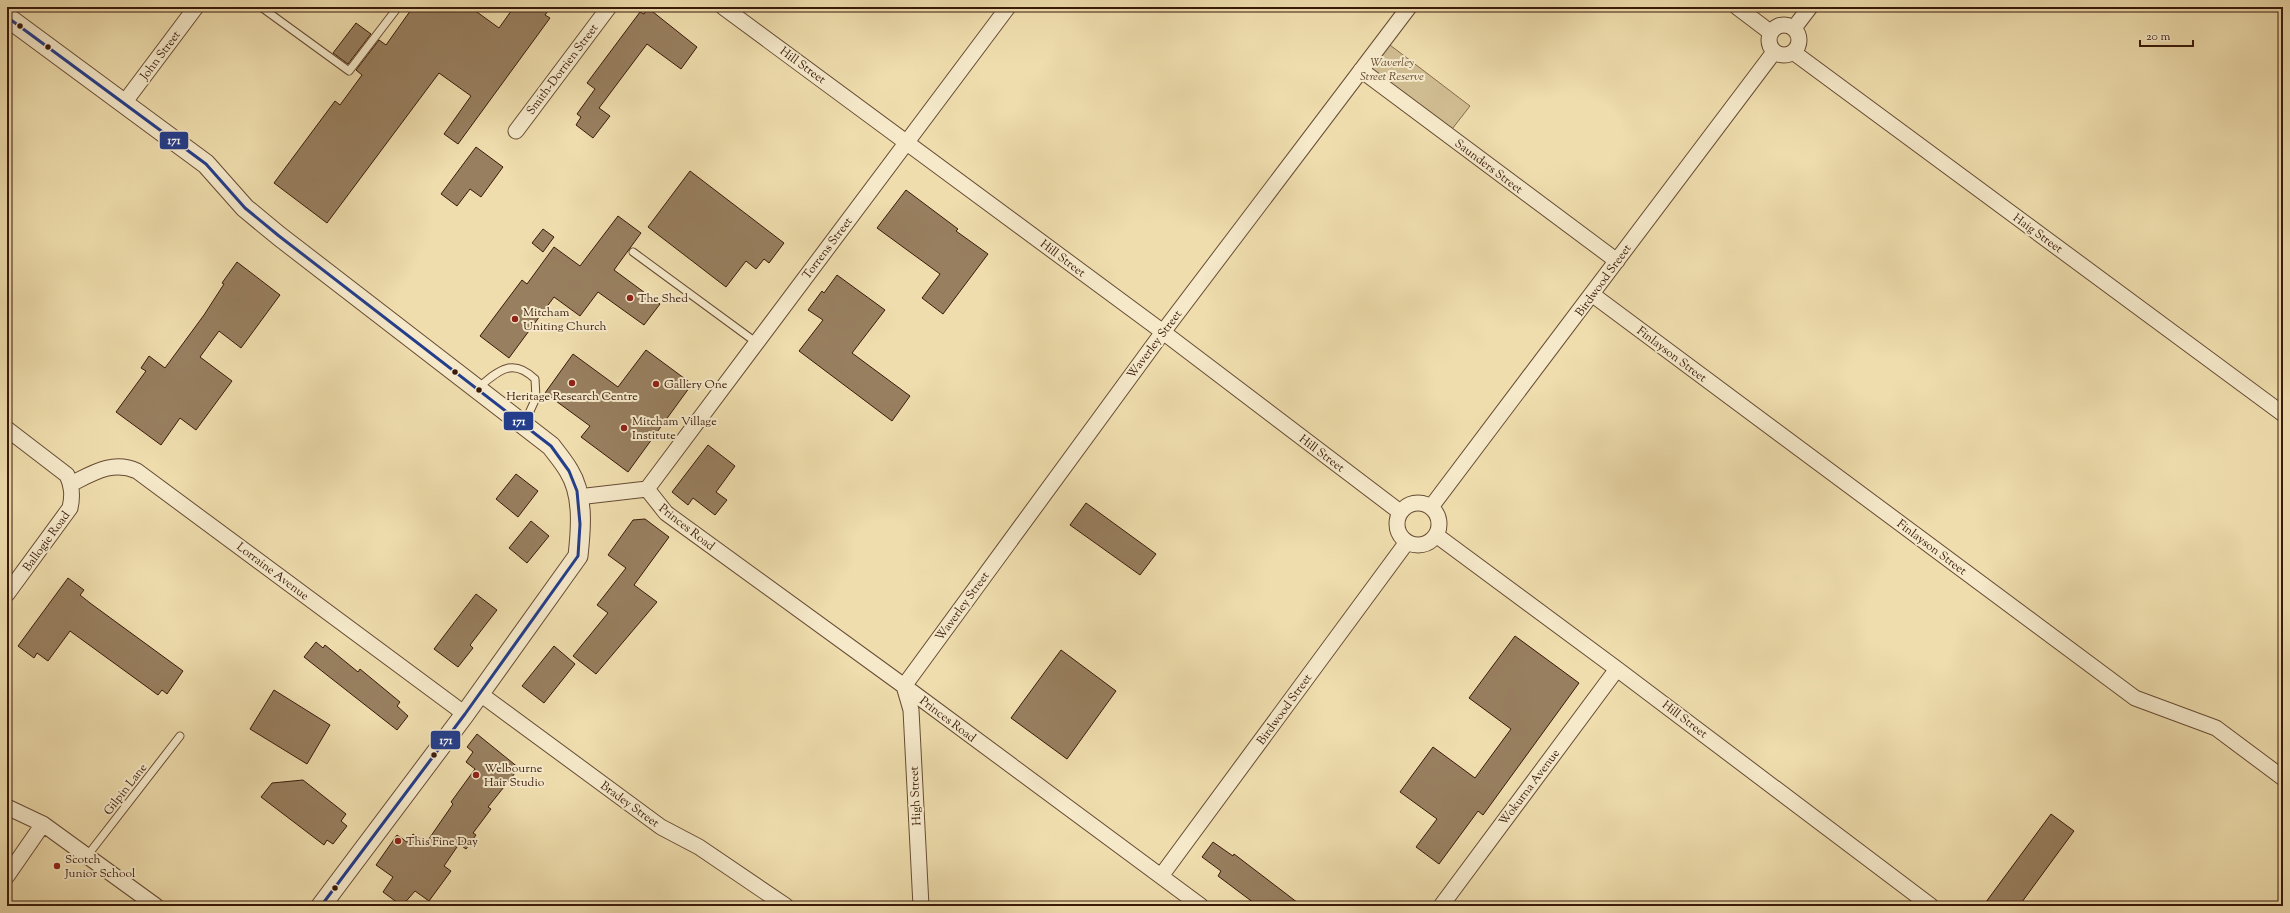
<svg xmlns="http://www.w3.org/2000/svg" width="2290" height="913" viewBox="0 0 2290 913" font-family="'Sorts Mill Goudy',serif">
  <rect width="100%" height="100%" fill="#efddad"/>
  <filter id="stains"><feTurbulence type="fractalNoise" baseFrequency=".005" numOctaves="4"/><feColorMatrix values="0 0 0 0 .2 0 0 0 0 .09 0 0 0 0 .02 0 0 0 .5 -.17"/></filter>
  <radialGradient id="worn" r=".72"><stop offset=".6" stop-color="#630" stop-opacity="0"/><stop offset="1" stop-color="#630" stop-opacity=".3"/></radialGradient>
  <path fill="#d0bc91" stroke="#856b4e" d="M1386,42L1470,106L1449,133L1365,70Z"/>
  <path fill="#987f5f" stroke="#3a1a0a" d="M413,7H470L499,28L514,7H551L545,15L550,18L458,144L444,134L471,96L439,73L327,223L274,183L335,101L340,105L362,75L356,70L379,40L386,45Z
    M648,8L697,47L681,69L647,44L599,108L610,116L593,138L576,125L581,117L577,114L595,89L587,83L640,12L644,14Z
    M356,23L371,34L348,64L333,53Z
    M476,147L503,167L481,197L470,189L457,206L441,194Z
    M690,171L784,243L769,263L764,259L756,269L746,261L726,287L648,227Z
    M906,190L958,229L956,231L988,254L943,314L922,298L940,274L877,228Z
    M618,216L641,233L614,270L660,304L644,325L598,292L580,316L554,297L509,358L480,336L522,280L527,284L554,247L580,266Z
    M543,229L554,237L543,252L532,243Z
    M237,262L280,295L241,348L219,331L200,357L232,381L196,430L180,418L161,445L116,412L146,371L141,368L149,356L165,368L204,315L224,284L222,283Z
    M837,275L885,310L852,353L910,396L892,421L799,351L823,320L808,310L822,291L824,293Z
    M646,350L692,384L628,472L581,437L590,426L545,393L573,354L618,387Z
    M708,445L735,466L716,492L727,500L715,515L693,498L688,505L672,492Z
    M516,474L538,491L518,517L496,499Z
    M1086,503L1156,554L1140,575L1070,525Z
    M645,519L669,537L634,585L657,602L596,674L573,656L608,613L597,605L626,568L608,555L633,520Z
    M531,521L549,536L527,563L509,548Z
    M68,578L84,590L80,595L90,603L183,671L167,694L162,690L158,695L70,631L48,661L37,653L34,658L18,646Z
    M476,594L497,610L470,645L473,648L458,667L434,649Z
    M1515,636L1579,683L1483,815L1478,811L1439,864L1416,847L1437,819L1400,792L1433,747L1475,778L1511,729L1469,698Z
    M316,642L323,648L325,645L358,672L360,669L400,702L397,706L408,716L397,730L304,657Z
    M554,646L575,664L544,703L522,686Z
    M1061,650L1116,691L1067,759L1011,718Z
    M274,690L330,725L307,764L250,729Z
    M477,734L519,768L488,807L491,809L473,833L476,835L466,849L459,844L444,866L451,871L429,901L415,891L402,906L383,892L393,877L376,865L397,835L407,842L413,834L426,843L453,804L451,802L475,769L466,762L473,752L467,747Z
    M303,780L346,814L341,821L347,826L333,844L327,840L324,845L261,797L272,783Z
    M2051,814L2074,831L2019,906H1983Z
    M1213,842L1233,856L1234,854L1302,906H1258L1218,876L1221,871L1202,857Z"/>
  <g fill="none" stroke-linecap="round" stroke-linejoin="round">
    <defs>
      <path id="service" d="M261,7L349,71L398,7
        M633,252L757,343
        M478,388C498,371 512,357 535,379L536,398L524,424
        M87,856L180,736"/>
      <path id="minor" d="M723,7L1163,332L1400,512
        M1737,7L1770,32
        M1769 40a15 15 0 1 1 30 0a15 15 0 1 1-30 0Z
        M1794,28L1810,7
        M1793,52L2283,414
        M1361,70L1617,261
        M124,103L196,7
        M516,131L609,7
        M1593,295L2135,698L2216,728L2283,778
        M7,429L67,475C72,486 73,495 70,508L7,594
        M71,484C93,473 113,460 137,471L465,714
        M647,489L1008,7
        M578,497L647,489L666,513L904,686L1201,906
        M1397 524a21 21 0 1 1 42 0a21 21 0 1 1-42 0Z
        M1431,507L1774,52
        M1436,535L1617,669L1931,906
        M479,693L661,827L699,847L786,906
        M7,807L43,824L156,906
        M7,876L43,824
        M1161,876L1407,542
        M921,906L911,710L904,686L1163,332L1409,7
        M1441,906L1617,669"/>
      <path id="tertiary" d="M7,17L206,164L245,208L279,236L551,446C557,454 564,462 569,471C584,495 581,529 578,556L465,714L321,906"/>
    </defs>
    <use href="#service" stroke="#674b33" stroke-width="9"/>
    <use href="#minor" stroke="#674b33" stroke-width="17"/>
    <use href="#tertiary" stroke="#674b33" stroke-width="21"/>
    <use href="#service" stroke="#f5e9ca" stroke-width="7"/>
    <use href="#minor" stroke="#f5e9ca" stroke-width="15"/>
    <use href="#tertiary" stroke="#f5e9ca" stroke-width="19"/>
    <defs>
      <path id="bus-1" d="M7,17L206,164L245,208L279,236L551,446L569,471L577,491L580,524L578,556L465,714L321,906"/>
    </defs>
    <use href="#bus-1" stroke="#f5e9ca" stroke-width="6"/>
    <use href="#bus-1" stroke="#243e8c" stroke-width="3"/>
  </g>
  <g fill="#3a1a0a" stroke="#f5e9ca" stroke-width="1.5">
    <circle cx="20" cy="26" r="3.5"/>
    <circle cx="48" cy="47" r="3.5"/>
    <circle cx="455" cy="372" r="3.5"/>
    <circle cx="479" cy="390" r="3.5"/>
    <circle cx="434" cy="755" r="3.5"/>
    <circle cx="335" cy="888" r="3.5"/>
  </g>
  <g fill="#8f2418" stroke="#f5e9ca" stroke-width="1.5">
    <circle cx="630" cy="298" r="4"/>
    <circle cx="515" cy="319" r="4"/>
    <circle cx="572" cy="383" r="4"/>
    <circle cx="656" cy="384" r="4"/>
    <circle cx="624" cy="428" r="4"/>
    <circle cx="476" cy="775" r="4"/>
    <circle cx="398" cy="841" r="4"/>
    <circle cx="57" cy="866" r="4"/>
  </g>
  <g text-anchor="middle" stroke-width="4" stroke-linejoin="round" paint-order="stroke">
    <g font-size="12" fill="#3a1a0a" stroke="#f5e9ca">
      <text transform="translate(160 55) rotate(-53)" y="4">John Street</text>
      <text transform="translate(803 65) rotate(36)" y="4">Hill Street</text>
      <text transform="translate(562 69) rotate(-53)" y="4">Smith-Dorrien Street</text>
      <text transform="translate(1489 166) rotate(37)" y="4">Saunders Street</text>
      <text transform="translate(2038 233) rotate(36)" y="4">Haig Street</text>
      <text transform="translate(827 248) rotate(-53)" y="4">Torrens Street</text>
      <text transform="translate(1063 258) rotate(37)" y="4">Hill Street</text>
      <text transform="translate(1603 280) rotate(-54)" y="4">Birdwood Sreeet</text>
      <text transform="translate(1154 344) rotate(-53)" y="4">Waverley Street</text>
      <text transform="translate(1672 354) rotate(37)" y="4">Finlayson Street</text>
      <text transform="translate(1322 453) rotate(37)" y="4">Hill Street</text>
      <text transform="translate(687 527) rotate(38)" y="4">Princes Road</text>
      <text transform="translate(46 541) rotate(-54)" y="4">Ballogie Road</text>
      <text transform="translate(1932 547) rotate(37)" y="4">Finlayson Street</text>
      <text transform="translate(273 571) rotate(37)" y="4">Lorraine Avenue</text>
      <text transform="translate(962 606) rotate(-54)" y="4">Waverley Street</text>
      <text transform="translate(1284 709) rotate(-54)" y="4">Birdwood Street</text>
      <text transform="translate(948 719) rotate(37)" y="4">Princes Road</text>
      <text transform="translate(1685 719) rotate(37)" y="4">Hill Street</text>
      <text transform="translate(1529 787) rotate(-53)" y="4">Wokurna Avenue</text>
      <text transform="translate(125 789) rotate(-52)" y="4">Gilpin Lane</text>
      <text transform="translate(915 796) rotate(-93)" y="4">High Street</text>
      <text transform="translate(630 804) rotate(36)" y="4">Bradey Street</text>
    </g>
    <g font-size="12" font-style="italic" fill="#674b32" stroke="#f5e9ca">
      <text x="1392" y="66">Waverley<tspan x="1392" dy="14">Street Reserve</tspan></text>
    </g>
    <g font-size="12" fill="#3a1a0a" stroke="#f5e9ca" text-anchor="start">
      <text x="638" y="302">The Shed</text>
      <text x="523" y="316">Mitcham<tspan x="523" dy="14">Uniting Church</tspan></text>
      <text x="664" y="388">Gallery One</text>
      <text x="572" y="400" text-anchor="middle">Heritage Research Centre</text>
      <text x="632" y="425">Mitcham Village<tspan x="632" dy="14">Institute</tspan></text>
      <text x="484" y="772">Welbourne<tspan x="484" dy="14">Hair Studio</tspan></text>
      <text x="406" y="845">This Fine Day</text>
      <text x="65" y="863">Scotch<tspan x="65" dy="14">Junior School</tspan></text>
    </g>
  </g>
  <g stroke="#f5e9ca" stroke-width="1.5">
    <rect x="159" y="131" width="30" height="19" rx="4" fill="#243e8c"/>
    <rect x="503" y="411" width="31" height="20" rx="4" fill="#243e8c"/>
    <rect x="430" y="730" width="31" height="20" rx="4" fill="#243e8c"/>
  </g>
  <g font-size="11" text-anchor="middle" font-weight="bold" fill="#fff">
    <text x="174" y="144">171</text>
    <text x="519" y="425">171</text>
    <text x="446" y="744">171</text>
  </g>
  <rect width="2290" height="913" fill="none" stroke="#efddad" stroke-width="24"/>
  <rect x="8" y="8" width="2274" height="897" fill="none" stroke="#3a1a0a" stroke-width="2"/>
  <rect x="12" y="12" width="2266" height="889" fill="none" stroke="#3a1a0a"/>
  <path d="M2140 40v6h53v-6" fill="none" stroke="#3a1a0a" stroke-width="2"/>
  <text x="2146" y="40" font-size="12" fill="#3a1a0a" stroke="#f5e9ca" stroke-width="3" paint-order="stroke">20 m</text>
  <rect width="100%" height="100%" filter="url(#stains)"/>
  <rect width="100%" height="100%" fill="url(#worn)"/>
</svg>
